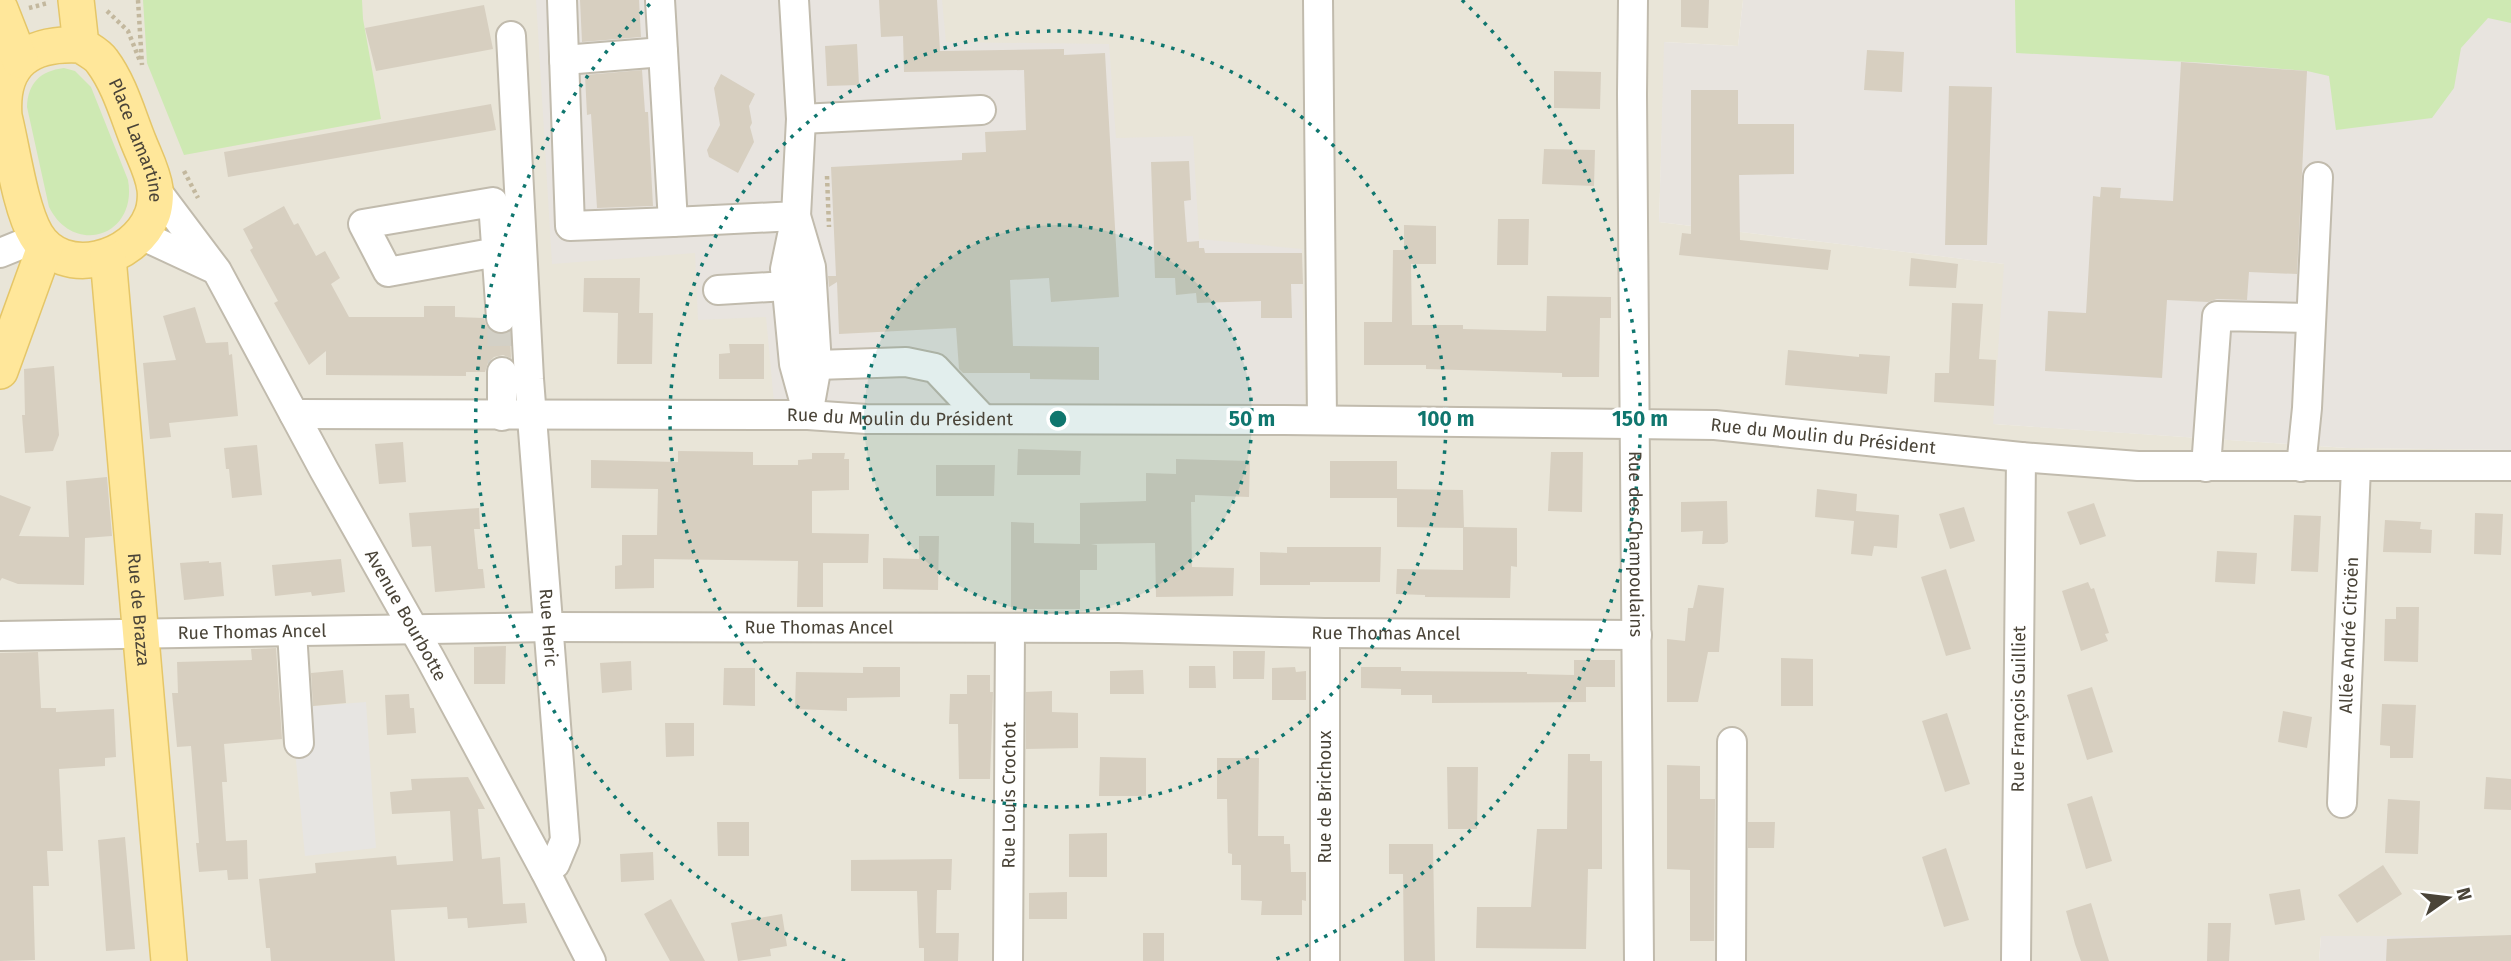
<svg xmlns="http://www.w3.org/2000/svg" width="2511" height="961" viewBox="0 0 2511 961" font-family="'Fira Sans',sans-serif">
  <rect width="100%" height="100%" fill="#f5f3ea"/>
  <path fill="#e9e5d8" d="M0,0H1743L1738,46L1665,42L1659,222L2005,264L1994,424L2347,448L2511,450V936H2321L2319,961H0Z"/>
  <path fill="#e8e4df" d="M536,0H942L946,42L1109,44L1116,138L1193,136L1199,239L1302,249L1305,408L774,403L766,317L698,320L695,253L552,264Z
    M1743,0H2511V450L2347,448L1993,424L2004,264L1659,222L1664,42L1738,46Z
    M2321,936H2511V961H2319Z"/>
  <path fill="#cee9b3" d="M143,0H362L363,19L381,119L184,155L147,63Z
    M2015,0H2511V23L2488,18L2461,48L2454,88L2432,118L2336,130L2329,76L2307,71L2208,63L2016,53Z
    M64,68L75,71L91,87L128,180C138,236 74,257 49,207L27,107C28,83 40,71 64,68Z"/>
  <path fill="#e7e5e2" d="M366,702L376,848L305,856L291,708Z"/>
  <path fill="#d7cfc0" d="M580,0H639L641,37L582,42Z
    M879,0H937L940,51L1064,49V55L1105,53L1119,297L1051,302L1049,278L1010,280L1013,346L1099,347V380L1030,379V373H963L959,369L956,328L839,334L837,282L829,287L828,276H836L831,167L962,160V153L986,152L985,132L1026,130L1024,70L904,72L903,36L881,37Z
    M1681,0H1709L1708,28L1681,27Z
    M484,5L493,49L376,71L365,28Z
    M857,44L859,85L827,86L825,46Z
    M1867,50L1904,52L1902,92L1864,90Z
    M2181,62L2307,71L2297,274L2249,272L2247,300L2217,299L2208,302L2167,300L2162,378L2045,371L2048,311L2086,313L2093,196L2100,197L2101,187L2121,188L2120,198L2173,201Z
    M642,70L645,112H648L653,206L597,208L591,114L587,115L585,75Z
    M1554,71L1601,72L1600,109L1554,108Z
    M721,74L755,94L749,106L752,123L750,127L754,142L738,173L709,157L707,150L720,125L714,88Z
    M1949,86L1992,87L1987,245H1945Z
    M1691,90H1738V124H1794V174L1739,175L1740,240L1831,250L1828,270L1679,255L1682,233L1691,234Z
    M491,104L496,130L228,177L224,152Z
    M1544,149L1595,150L1594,186L1542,184Z
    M1189,161L1191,200L1184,201L1187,242L1199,241V248H1204L1205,253H1302L1303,284H1291L1292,318H1261V301L1197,303L1196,293L1176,295L1175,278H1155L1151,162Z
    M284,206L294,225L298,223L316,256L325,251L340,278L331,284L349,317H424V306H455V317L484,318L487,327L493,333L501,335L510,332L511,358L503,355L494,357L488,363L485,372H466V376L326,375V351L309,365L274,303L278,301L250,250L253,248L243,229Z
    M1498,219H1529L1528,265H1497Z
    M1404,225L1436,226V264H1411L1412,325H1463V329L1546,331L1547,296L1611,297V318H1600L1599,377H1562V373L1426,369V365H1364V322H1392L1393,250H1404Z
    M1911,258L1958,264L1956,288L1909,286Z
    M584,278H640L639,313H653L652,364H617L618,313L583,312Z
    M1952,303L1983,304L1979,359L1996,360L1994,406L1934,402L1935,373H1949Z
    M195,307L206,343L228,342L229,355L232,354L238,416L169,423L171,437L150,439L143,363L176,360L163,316Z
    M729,344H764V379H719V354L730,353Z
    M1788,350L1859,357V354L1890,356L1887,394L1785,385Z
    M54,366L59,435L53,451L25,453L22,415H25L24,369Z
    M403,442L406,482L379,484L375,444Z
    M257,445L262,495L232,498L229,469H226L224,448Z
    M1018,449L1081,451L1080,475H1017Z
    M678,451L753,452V465H798V460L812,459V453H845L844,459H849V490L812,491V533L869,534L868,563H823V607H797L798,561L654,559V588L615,589V566L622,565V535H657L658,489L591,488V460L678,462Z
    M1551,452H1583L1582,512L1548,511Z
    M1176,459L1250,461L1249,497L1195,495V502H1191L1192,567L1234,568L1233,596L1156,597L1155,543L1091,544L1097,545V570H1080V609H1011V522L1034,523V543L1080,544V503L1146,501V473L1176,474Z
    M1330,461H1397V498H1330Z
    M936,465H995L994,496H936Z
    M107,477L112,536L85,538L84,585L18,584L2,578L0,581V495L31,507L19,536L69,537L66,481Z
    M1397,489L1463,490L1464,527L1517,528V567L1511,566L1510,598L1425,597V595L1396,594L1397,569L1463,570V528L1397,527Z
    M1817,489L1857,494L1856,511L1899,515L1897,548L1874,546L1872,556L1851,554L1854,521L1815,517Z
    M1727,501L1728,542L1724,544H1702L1703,531L1681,532V502Z
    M2094,503L2106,536L2080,545L2067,512Z
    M1964,507L1975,541L1950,549L1939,514Z
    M479,508L480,529H474L478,569H483L485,588L435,592L431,546L412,547L409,513Z
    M2475,513L2503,514L2501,555L2474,554Z
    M2294,515L2321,516L2318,572L2291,571Z
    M2385,520L2421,522L2420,529L2432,530L2431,553L2383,552Z
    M919,536H939L938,590L883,589V558L919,559Z
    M1287,547H1381L1380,582H1310V585H1260V552L1287,553Z
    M2217,551L2257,553L2255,584L2215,582Z
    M341,559L345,592L312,596L311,592L275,596L272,565Z
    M209,561V563L221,562L224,596L184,600L180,563Z
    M1946,569L1971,649L1946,656L1921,577Z
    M2088,582L2091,589L2094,588L2109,633L2105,634L2108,641L2081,651L2062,591Z
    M1698,585L1724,588L1719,652H1708L1698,702H1667V639L1685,641L1688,608H1693Z
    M2396,607H2419L2418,662L2384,661L2385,619H2396Z
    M506,646L505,684H474V647Z
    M276,648L282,739L224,744L227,782H222L226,841L247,840L248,879L228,880L227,870L199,872L196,843H199L191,746L177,747L172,693H178L177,662L252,660L251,649Z
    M1233,651H1265L1264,679H1233Z
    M38,652L41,708H56V712L114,709L116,757L105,758V766L59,769L63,851H47L49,886H33L35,960L0,961V653Z
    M1781,658L1813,659V706H1781Z
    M1574,660H1615V687H1586V702L1432,703V695H1401V686V689L1361,688V667H1401V671L1527,672V674L1574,675Z
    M631,661L632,690L602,693L600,663Z
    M1189,666H1215L1216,688H1189Z
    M863,667H900V697L847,698V711L795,709L796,672L863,673Z
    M1295,667L1296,672L1306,671V700H1272V668Z
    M724,668H755V706L723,705Z
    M343,670L346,703L313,706L311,673Z
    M1143,670L1144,694H1110V671Z
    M967,675H990V692H993L990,779H959L958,724H949L950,694H967Z
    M2092,687L2113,752L2087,760L2067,695Z
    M1052,691V712L1078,713V748L1026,749V692Z
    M409,694L410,708H414L416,733L387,735L385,695Z
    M2382,704L2416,705L2413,758H2390V746L2380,745Z
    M2283,711L2312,717L2307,748L2278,742Z
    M1947,713L1970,784L1945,792L1922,721Z
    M665,723H694V756L666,757Z
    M1568,754H1590V761H1602V869H1588L1586,949L1476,948L1477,907H1531L1537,829H1567Z
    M1100,757L1146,758V796H1099Z
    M1217,758H1259L1258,836H1284V844H1290L1291,872H1306V901L1302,900V915H1261L1262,901L1241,900V865H1232V854L1228,853L1227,799H1217Z
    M1667,765L1700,766V799H1715L1714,941H1690V870L1667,869Z
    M1447,767H1478L1477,829H1448Z
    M468,777L485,809H478L482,859L500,857L503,904L525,903L527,923L468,928L467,918L448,919L447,907L391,910L395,961H271L270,948H266L259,879L316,873L315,863L396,856L397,865L453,861L450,811L392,814L390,792L412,790L411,779Z
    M2486,777L2511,779V810L2484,809Z
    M2092,796L2112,861L2086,869L2067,804Z
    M2388,799L2420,801L2418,854L2385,853Z
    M717,822H749V856H718Z
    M1748,822H1775L1774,848H1748Z
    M1107,833V877H1069V834Z
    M125,837L135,949L106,951L98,840Z
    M1389,844H1433L1435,961H1404L1403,874H1389Z
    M1946,848L1969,920L1944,927L1922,857Z
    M653,852L654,880L621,882L620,854Z
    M952,859L951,890H937L936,933H959L958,961H924V948H919L917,891H851V860Z
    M2383,865L2402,894L2357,923L2338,895Z
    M2300,889L2305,920L2275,925L2269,894Z
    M1067,892V919H1029V893Z
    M671,899L684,923L705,961H670L644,914Z
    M2091,903L2101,936L2109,961H2081L2075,944L2066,911Z
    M782,914L787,946L770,949L771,956L738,961L731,923Z
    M2208,923H2231L2229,961H2207Z
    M1143,933H1164V961H1143Z
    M2511,935V961H2386L2387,939Z"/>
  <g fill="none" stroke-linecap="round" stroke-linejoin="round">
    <path stroke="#d3d0c6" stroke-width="28" stroke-dasharray="28 14" stroke-linecap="butt" d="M501,318L502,372"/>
    <defs>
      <g id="minor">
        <path d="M562,0L570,226L673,222"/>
        <path d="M660,0L673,222L796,216L801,119L794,0"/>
        <path d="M1318,0L1322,420"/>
        <path id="s1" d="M1633,0L1632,94L1639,961"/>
        <path id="s2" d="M511,36L529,379L565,840L555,864L545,871"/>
        <path d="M564,60L663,52"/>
        <path d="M801,119L981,110"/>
        <path id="s3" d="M156,190L217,271L324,470L430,658L545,871L591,961"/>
        <path d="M796,216L811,267L817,365L808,415L794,364L785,269Z"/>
        <path d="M141,235L212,268"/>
        <path d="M497,252L388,272L363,224L493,202L501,318"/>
        <path d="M0,253L37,238"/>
        <path d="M718,290L787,286"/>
        <path d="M817,365L906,362L935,368L983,419"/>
        <path d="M502,372V416"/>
        <path id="s4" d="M294,414L808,415L866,419L1284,420L1715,425L2021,457L2138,466H2511"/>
        <path d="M2206,467L2217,316L2311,318"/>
        <path d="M2301,467L2307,408L2318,177"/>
        <path d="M292,632L299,743"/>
        <path d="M1325,633V961"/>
        <path id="s5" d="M0,636L549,627L1118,628L1325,633L1637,635"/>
        <path id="s6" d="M2342,803L2356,467"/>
        <path id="s7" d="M1008,961L1010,629"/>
        <path d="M1731,961L1732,742"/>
        <path id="s8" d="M2016,961L2021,457"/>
      </g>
      <g id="major">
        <path id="s9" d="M76,0L81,45C88,50 97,54 102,61C120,85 128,116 139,143C145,158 153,173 155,189C156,196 155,208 152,215C135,260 63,280 36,235C20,208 12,148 4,116C0,62 30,42 81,45"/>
        <path d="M0,9L20,60"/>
        <path id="s10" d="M108,257L169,961"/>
        <path d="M0,371L45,247"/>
      </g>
    </defs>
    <use href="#minor" stroke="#c1bbad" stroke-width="32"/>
    <use href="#major" stroke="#e5c668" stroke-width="38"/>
    <path stroke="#c3b89e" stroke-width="4.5" stroke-dasharray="3.5 3.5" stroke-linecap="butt" d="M138,0L142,65
      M29,8L48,3
      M107,11L128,31L140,61
      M184,171L198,198
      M827,176L829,227"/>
    <use href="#minor" stroke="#fff" stroke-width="28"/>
    <use href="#major" stroke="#ffe79a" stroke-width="35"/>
  </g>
  <circle cx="1058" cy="419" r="194" fill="#0f766e" fill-opacity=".12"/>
  <g fill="none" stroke="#0f766e" stroke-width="3.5" stroke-dasharray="3.5 7">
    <circle cx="1058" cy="419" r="194"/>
    <circle cx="1058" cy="419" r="388"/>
    <path d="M845 961A582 582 0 0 1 654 0M1462 0A582 582 0 0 1 1271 961"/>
  </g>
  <g text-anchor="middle" stroke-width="7" stroke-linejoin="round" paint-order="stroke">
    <g font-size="18" fill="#4a4438" stroke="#fff">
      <text dy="6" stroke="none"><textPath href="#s9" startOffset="159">Place Lamartine</textPath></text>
      <text dy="6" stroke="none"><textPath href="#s4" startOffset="606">Rue du Moulin du Président</textPath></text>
      <text dy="6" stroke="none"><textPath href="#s4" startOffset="1530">Rue du Moulin du Président</textPath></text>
      <text dy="6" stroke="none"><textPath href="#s1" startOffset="544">Rue des Champoulains</textPath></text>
      <text dy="6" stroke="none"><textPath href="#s10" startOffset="354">Rue de Brazza</textPath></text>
      <text dy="6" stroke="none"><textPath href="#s3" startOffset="494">Avenue Bourbotte</textPath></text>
      <text dy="6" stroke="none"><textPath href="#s2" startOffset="593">Rue Heric</textPath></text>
      <text dy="6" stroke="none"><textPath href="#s5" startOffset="819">Rue Thomas Ancel</textPath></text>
      <text dy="6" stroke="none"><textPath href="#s5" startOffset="252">Rue Thomas Ancel</textPath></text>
      <text dy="6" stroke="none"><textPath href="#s5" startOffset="1386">Rue Thomas Ancel</textPath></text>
      <text dy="6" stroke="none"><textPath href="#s6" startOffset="168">Allée André Citroën</textPath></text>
      <text dy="6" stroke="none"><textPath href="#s8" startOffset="252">Rue François Guilliet</textPath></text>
      <text dy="6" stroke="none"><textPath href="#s7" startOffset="166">Rue Louis Crochot</textPath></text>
      <text transform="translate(1325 797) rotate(-90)" y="6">Rue de Brichoux</text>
    </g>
  </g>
  <circle cx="1058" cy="419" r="10" fill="#0f766e" stroke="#fff" stroke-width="3.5"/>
  <g font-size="21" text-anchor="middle" font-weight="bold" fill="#0f766e" stroke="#fff" stroke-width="7" stroke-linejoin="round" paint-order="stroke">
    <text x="1252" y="426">50 m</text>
    <text x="1446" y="426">100 m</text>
    <text x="1640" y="426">150 m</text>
  </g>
  <g transform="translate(2448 898) rotate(76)" stroke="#ffffff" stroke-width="5" paint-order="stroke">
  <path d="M0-5L12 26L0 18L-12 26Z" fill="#4a4438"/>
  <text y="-10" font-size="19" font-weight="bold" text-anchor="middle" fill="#4a4438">N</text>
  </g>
</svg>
